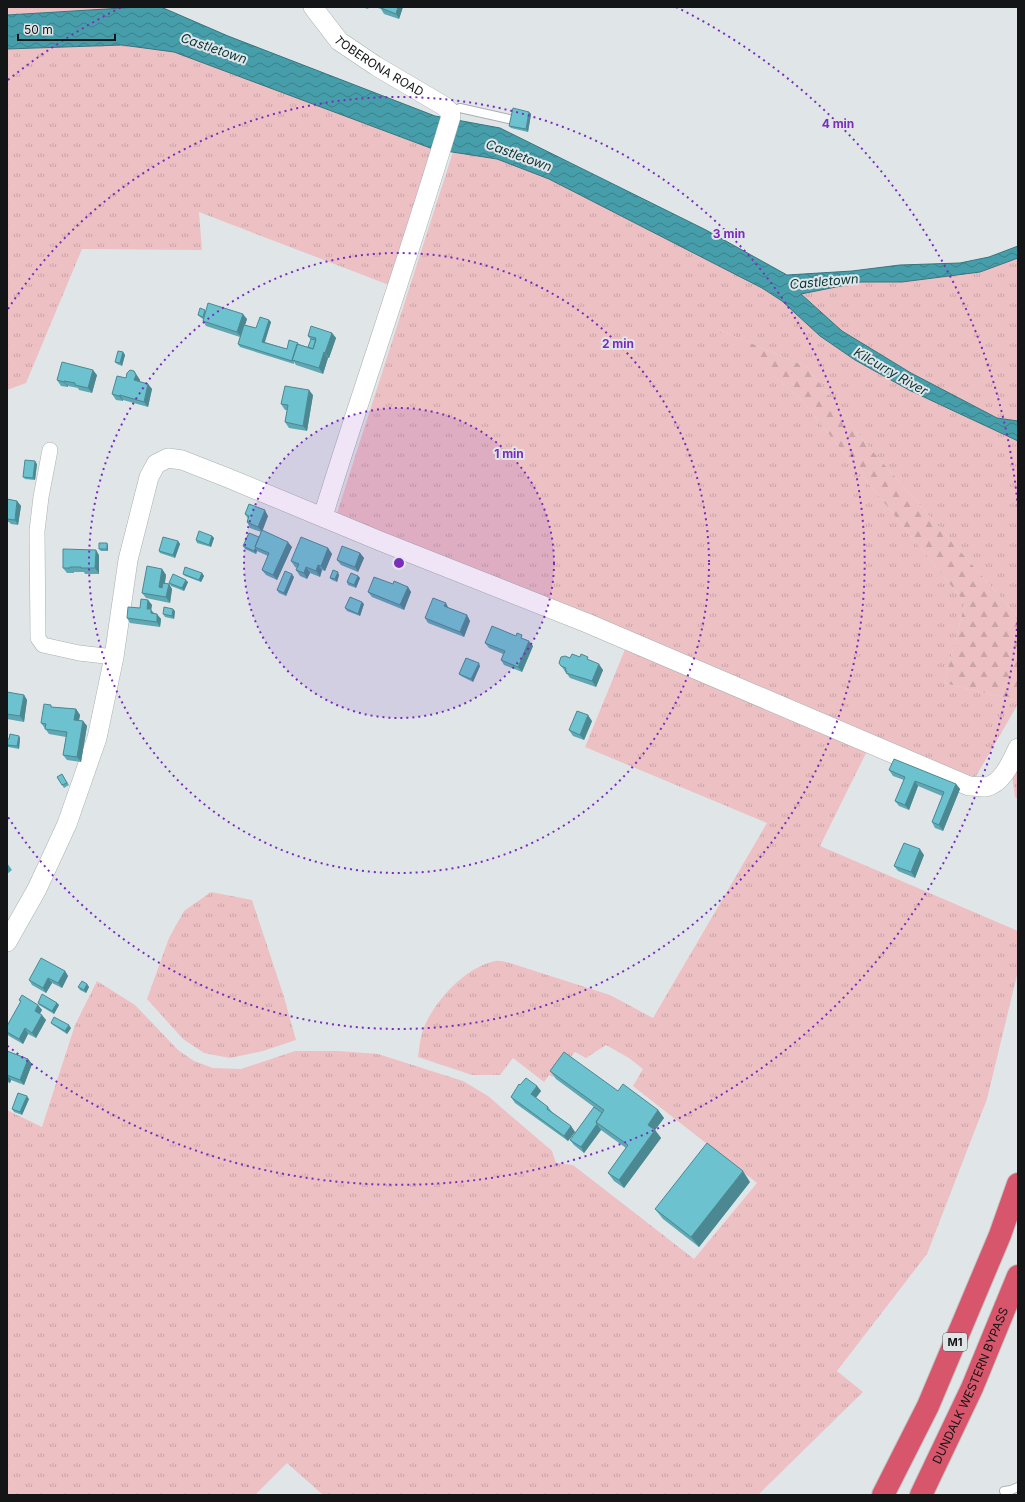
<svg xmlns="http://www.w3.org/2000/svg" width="1025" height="1502" viewBox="0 0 1025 1502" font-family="Inter,sans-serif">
  <defs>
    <pattern id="grass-tufts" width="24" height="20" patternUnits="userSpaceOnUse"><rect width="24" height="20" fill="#edc0c3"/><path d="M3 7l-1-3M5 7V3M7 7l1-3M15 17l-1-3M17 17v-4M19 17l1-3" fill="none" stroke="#caa4a7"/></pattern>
    <pattern id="forest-firs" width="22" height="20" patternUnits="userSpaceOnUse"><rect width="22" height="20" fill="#edc0c3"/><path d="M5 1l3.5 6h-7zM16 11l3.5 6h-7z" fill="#caa4a7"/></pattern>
    <pattern id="water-waves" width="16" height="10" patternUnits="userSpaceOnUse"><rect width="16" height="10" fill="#479eab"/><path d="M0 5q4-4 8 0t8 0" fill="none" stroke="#3a808a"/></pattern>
  </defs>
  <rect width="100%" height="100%" fill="#e0e6e7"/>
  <path fill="url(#grass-tufts)" d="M7,7H139L7,15Z
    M122,45L174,52L433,149L389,285L199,212L202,250L82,249L26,383L7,390V49Z
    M453,152L497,159L549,179L640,225L762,288L782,301L820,336L855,360L909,390L1018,441V617L867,445L807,367L717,329L799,397L965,603L944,683L1018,701V704L975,778L616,627L337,513Z
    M1018,258V421L997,418L911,373L842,331L801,294L861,282H902L980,272Z
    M626,647L867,751L820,846L1018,931V971L987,1099L927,1254L837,1371L863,1392L758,1495H323L287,1463L255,1495H7V1110L42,1127L75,1025L97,981L135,1005L178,1050L194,1061L213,1068L241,1069L295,1051H338L378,1054L463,1081L488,1096L552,1151L556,1163L573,1165L694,1259L757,1183L633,1086L643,1069L629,1058L606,1045L586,1058L575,1052L553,1077L549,1075L544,1082L513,1058L500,1075H472L418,1057C419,1049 420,1041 422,1033C431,1004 465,967 495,961C500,960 505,962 510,963L610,995L653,1018L767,823L585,747Z
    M1018,762V799L1015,797L1012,774Z
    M211,892L252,900L284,997L296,1040L263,1051L230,1058L204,1053L183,1039L147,999L169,938L184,911Z"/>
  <path fill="url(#forest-firs)" d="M715,328L807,367L867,445L1018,617V701L944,683L965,603L799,397Z"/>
  <path fill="url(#water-waves)" stroke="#37757e" d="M139,7H161L228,36L435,116L500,128L706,230L787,275L852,271L900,265L960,263L989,257L1018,246V258L980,272L902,282H861L801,294L842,331L911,373L997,418L1018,421V441L909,390L855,360L820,336L782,301L762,288L549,179L497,159L433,149L174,52L122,45L7,49V15Z"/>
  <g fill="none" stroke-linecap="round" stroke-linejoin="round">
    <defs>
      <path id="service" d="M450,112L460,108L509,119
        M1004,1491L1011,1490L1018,1487"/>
      <path id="minor" d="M50,450L41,497L37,531L38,638L43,645L79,653L114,657"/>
      <g id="tertiary">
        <path id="s1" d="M313,7L339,41L376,66L444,106L450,112L451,116C411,251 364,383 323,516"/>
        <path d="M7,942L37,889L67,824L97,738L114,657L128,560L149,477L156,464L168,458L182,460L228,478L380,541L587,623L969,786C974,786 981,787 986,787C1003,783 1011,762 1018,748"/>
      </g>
      <g id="motorway">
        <path d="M883,1495L928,1406L1000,1235L1018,1184"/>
        <path id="s2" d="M921,1495L972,1388L1018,1276"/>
      </g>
    </defs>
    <use href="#service" stroke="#a9afb0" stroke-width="10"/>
    <use href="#minor" stroke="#a9afb0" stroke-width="16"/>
    <use href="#tertiary" stroke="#a9afb0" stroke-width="20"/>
    <use href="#motorway" stroke="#c2c2c2" stroke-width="24"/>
    <use href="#service" stroke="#fff" stroke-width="8"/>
    <use href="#minor" stroke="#fff" stroke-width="15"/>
    <use href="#tertiary" stroke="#fff" stroke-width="19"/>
    <use href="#motorway" stroke="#d7566b" stroke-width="22"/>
  </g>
  <path fill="#5ea7b3" d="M362,7H369L368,9Z
    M375,7H403L399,19L384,14L381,9Z
    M529,112L531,114L528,132L511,128L509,126Z
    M206,311L247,319L245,325L256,328L269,320L271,322L265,342L287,349L298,343V344L308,347L311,340L308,336L332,333L336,338L329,358H328L323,374L296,365L294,362V364L240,347L238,344L240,337L206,326L203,321V319L200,317L198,315Z
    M123,352L125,355L122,366L117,364L115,362Z
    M134,371L140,380L139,381L148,384L152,389L148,407L123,400V401L116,400L112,394L126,378Z
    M97,375L92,393L79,390L78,388L68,386V387L61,386L57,380Z
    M313,395L307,431L289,428L285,422L287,410H285L281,404Z
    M37,464L35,480L25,479L23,477Z
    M7,499L17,501L21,506L18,525L11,524L9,522H7Z
    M245,514L268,516L262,531L292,547L277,580L266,575L262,570L268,556L259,552L257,551L256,554L245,549L243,546L259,537L261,532L250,528L247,522L248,519Z
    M212,536L214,538L211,547L197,543L196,540Z
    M178,541L180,544L175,558L160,553L159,551Z
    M107,543L108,546V551H101L99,549Z
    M328,548L332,554L325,571L322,570L320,577L310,573L307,579L300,576L296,570L297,568L295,567L291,561Z
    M360,553L364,558L358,572L341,565L337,560Z
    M99,555V574H85L84,572H74V573H67L63,568Z
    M162,569L166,575L165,583L169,584L172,589L170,603L146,598L142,593Z
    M202,573L204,576L201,582L185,576L183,574Z
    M339,575L337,582L332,580L330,578Z
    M358,576L360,578L356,588L348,585L347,582Z
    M294,577L286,596L279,593L277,590Z
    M188,582L184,591L171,586L169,583Z
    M393,584L408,587L411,592L404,610L372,597L368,592Z
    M148,600L152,605L151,610L154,613L161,619L160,627L130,623L127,618L140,608Z
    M364,604L360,616L347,611L345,608Z
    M449,608L467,615L470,621L464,637L428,623L425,618Z
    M175,611L174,619L165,617L163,614Z
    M525,639L533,646L522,672L504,665L501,660L503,654L489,648L485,643Z
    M570,658L590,661L603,670L596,687L570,678L559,663Z
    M480,666L473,682L461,676L459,674Z
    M7,692L24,695L27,700L24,722L7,719Z
    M53,707L76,709L80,715L79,720L83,721L87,726L81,762L67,760L63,755L66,737L49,734L41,723Z
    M592,721L584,740L573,736L569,730Z
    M20,738L19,749L8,747L7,746V739Z
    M889,770L956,784L960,789L943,831L935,828L932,822L942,796L918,786L909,810L899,806L895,801L904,780L893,776Z
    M62,774L69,785L64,788L57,777Z
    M924,855L915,878L898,871L894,866Z
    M7,863L12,870L7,874Z
    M65,971L68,976L62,988L52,983L46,993L32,985L29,980Z
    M87,984L89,987L86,993L80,990L78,987Z
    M19,1000L38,1005L42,1010L40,1014L46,1020L36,1038L28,1034L23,1044L9,1036L7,1034V1026L21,1003Z
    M38,1003H57L59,1005L54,1014L39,1005Z
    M51,1023L71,1028L67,1034L53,1025Z
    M7,1051L28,1059L32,1064L24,1085L11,1080L10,1083L7,1082Z
    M550,1071L618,1091L658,1110L664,1118L655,1130L661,1138L624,1188L614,1181L608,1173L626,1148L601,1130L584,1153L574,1145L570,1140L602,1113L556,1079Z
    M520,1085L537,1086L541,1091L536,1098L548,1107L552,1112L571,1126L575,1132L568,1141L515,1103L511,1097Z
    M29,1099L22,1115L14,1112L12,1109Z
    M750,1182L699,1247L663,1219L655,1209Z"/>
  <path fill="#4c8892" d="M398,7H403L399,19L396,14Z
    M529,112L531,114L528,132L526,129Z
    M243,314L247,319L241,337L237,332Z
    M269,320L271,322L264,344L262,342Z
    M332,333L336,338L329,358L325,353Z
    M123,352L125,355L122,366L120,363Z
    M324,352L328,358L323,374L319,368Z
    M93,370L97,375L92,393L88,388Z
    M134,371L140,380L138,386L134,380Z
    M64,381L68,386V387L64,382Z
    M148,384L152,389L148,407L144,402Z
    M309,390L313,395L307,431L303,426Z
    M120,395L123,400V401L119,396Z
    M35,461L37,464L35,480L33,478Z
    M17,501L21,506L18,525L15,520Z
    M265,510L268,516L262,532L258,527Z
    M212,536L214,538L211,547L209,545Z
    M178,541L180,544L175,558L173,555Z
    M288,542L292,547L277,580L273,575Z
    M107,543L108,546V551L107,549Z
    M255,548L257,551L256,554L254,551Z
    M328,548L332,554L325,571L321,566Z
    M96,550L99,555V574L95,568Z
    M360,553L364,558L358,572L355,567Z
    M318,565L322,570L320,577L316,571Z
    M306,567L310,573L307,579L304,573Z
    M162,569L166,575L163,593L159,587Z
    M338,572L339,575L337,582L335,579Z
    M202,573L204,576L201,582L199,580Z
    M292,574L294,577L286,596L284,593Z
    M358,576L360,578L356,588L354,585Z
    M186,580L188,582L184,591L182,588Z
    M169,584L172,589L170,603L166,597Z
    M408,587L411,592L404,610L400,605Z
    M148,600L152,605L151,610L155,615L154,618L147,609Z
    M362,602L364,604L360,616L358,614Z
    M446,603L449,609L444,606Z
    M173,609L175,611L174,619L172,616Z
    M157,614L161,619L160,627L157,622Z
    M467,615L470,621L464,637L460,632Z
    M529,641L533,646L522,672L518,667Z
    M479,663L480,666L473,682L471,679Z
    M599,664L603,670L596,687L592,681Z
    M24,695L27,700L24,722L20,716Z
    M76,709L80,715L78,725L74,720Z
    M588,715L592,721L584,740L580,735Z
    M83,721L87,726L81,762L77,757Z
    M19,736L20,738L19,749L17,746Z
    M915,781L918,786L909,810L905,805Z
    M956,784L960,789L943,831L939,825Z
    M920,849L924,855L915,878L911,872Z
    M65,971L68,976L62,988L58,983Z
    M48,978L52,983L46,993L43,988Z
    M87,984L89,987L86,993L84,990Z
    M57,1003L59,1005L54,1014L52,1011Z
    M38,1005L42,1010L38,1016L35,1011Z
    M42,1015L46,1020L36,1038L32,1033Z
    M69,1025L71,1028L67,1034L65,1031Z
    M25,1028L28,1034L23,1044L19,1039Z
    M28,1059L32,1064L24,1085L20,1080Z
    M7,1075L11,1080L10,1083L7,1079Z
    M537,1086L541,1091L534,1100L531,1094Z
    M27,1096L29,1099L22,1115L20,1112Z
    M658,1110L664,1118L655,1130L661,1138L624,1188L619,1180L648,1125Z
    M597,1124L601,1130L584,1153L581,1147Z
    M571,1126L575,1132L568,1141L564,1136Z
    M743,1171L750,1182L699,1247L691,1237Z"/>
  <path fill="#6dc2d0" stroke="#4c8892" d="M381,7H398L396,14L381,8Z
    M513,108L529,112L526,129L509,126Z
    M208,303L243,314L237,332L203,321Z
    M200,308L205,310L203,317L198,315Z
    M260,317L269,320L262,342L287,349L289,340L298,343L292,361L238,344L244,325L256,328Z
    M311,326L332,333L325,353L324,352L319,368L292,360L297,344L313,349L316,338L308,336Z
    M311,339L316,340L313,349L308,347Z
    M118,351L123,352L120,363L115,362Z
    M62,362L93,370L88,388L75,385V383L64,381V382L57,380Z
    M130,370L134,371L136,375L134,380L148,384L144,402L120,395L119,396L112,394L117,376L126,378L127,373Z
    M285,386L309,390L303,426L285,422L288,405L281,404Z
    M25,460L35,461L33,478L23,477Z
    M7,499L17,501L15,520L7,519Z
    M249,504L265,510L258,527L247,522L249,516L245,514Z
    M262,530L288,542L273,575L262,570L269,553L255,547Z
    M199,531L212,536L209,545L196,540Z
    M249,533L259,537L255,547H256L254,551L243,546Z
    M163,537L178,541L173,555L159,551Z
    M301,537L328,548L321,566L318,565L316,571L306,567L304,573L296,570L299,564L291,561Z
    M99,543H107V549H99Z
    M342,546L360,553L355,567L337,560Z
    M63,549L96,550L95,568H81V567H70V568H63Z
    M147,566L162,569L159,587L162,588L163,583L169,584L166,597L142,593Z
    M185,567L202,573L199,580L183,574Z
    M333,570L338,572L335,579L330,578Z
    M285,571L292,574L284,593L277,590Z
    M351,573L358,576L354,585L347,582Z
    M173,574L186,580L182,588L169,583Z
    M374,577L393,584L394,581L408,587L400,605L368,592Z
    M350,597L362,602L358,614L345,608Z
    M433,598L446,603L444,606L467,615L460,632L425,618Z
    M141,599L148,600L147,609H151V613L157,614V622L127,618L128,607L140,608Z
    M164,607L173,609L172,616L163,614Z
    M492,626L516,636L517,633L522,635L521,638L529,641L518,667L501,660L505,651L485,643Z
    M572,654L580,657L581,654L588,657L587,659L599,664L592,681L566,673L567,671H565L566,668L561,666L559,663L561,657L565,656L570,658Z
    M466,658L479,663L471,679L459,674Z
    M7,692L24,695L20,716L7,714Z
    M44,704L51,705V707L76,709L74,720L83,721L77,757L63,755L67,732L45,729L46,724L41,723Z
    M577,711L588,715L580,735L569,730Z
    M10,734L19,736L17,746L7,745V739H9Z
    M894,759L956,784L939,825L932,822L944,792L915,781L905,805L895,801L905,777L889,770Z
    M62,774L67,783L62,785L57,777Z
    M904,843L920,849L911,872L894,866Z
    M41,958L65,971L58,983L48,978L43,988L29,980Z
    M82,981L87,984L84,990L78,987Z
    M42,994L57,1003L52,1011L38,1003Z
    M22,995L38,1005L35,1011L42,1015L32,1033L25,1028L19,1039L7,1032V1026L21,1001L19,1000Z
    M54,1017L69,1025L65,1031L51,1023Z
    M7,1051L28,1059L20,1080L7,1075V1076Z
    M564,1052L618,1091L623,1084L658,1110L648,1125L655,1130L619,1180L608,1173L628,1145L596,1122L604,1110L550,1071Z
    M526,1078L537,1086L531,1094L548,1107L547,1109L571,1126L564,1136L511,1097L519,1084L520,1085Z
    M18,1093L27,1096L20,1112L12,1109Z
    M594,1107L602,1113L596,1122L597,1124L581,1147L570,1140Z
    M707,1143L743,1171L691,1237L655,1209Z"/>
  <circle cx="399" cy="563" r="155" fill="#7b2cbf" fill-opacity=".12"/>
  <g fill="none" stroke="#7b2cbf" stroke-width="2" stroke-dasharray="2 4">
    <circle cx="399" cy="563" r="155"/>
    <circle cx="399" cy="563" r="310"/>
    <path d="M8 309A466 466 0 1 1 8 817"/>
    <path d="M1018 617A621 621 0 0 1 8 1046M8 80A621 621 0 0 1 122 7M676 7A621 621 0 0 1 1018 509"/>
  </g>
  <g text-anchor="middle" stroke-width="4" stroke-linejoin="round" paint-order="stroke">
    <rect fill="#e0e6e7" stroke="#505455" stroke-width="1" x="943" y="1333" width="24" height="18" rx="3"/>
    <g font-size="11" font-weight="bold" fill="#131516">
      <text x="955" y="1346">M1</text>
    </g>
    <g font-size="12" fill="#131516" stroke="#e0e6e7">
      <text dy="4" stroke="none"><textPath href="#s1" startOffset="90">TOBERONA ROAD</textPath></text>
      <text dy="4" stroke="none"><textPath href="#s2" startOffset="120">DUNDALK WESTERN BYPASS</textPath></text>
    </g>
    <g font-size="13" font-style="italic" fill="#09343a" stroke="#e0e6e7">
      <text transform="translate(214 48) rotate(19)" y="5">Castletown</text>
      <text transform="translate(519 155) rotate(20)" y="5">Castletown</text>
      <text transform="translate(824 281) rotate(-5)" y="5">Castletown</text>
      <text transform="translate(891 371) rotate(30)" y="5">Kilcurry River</text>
    </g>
  </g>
  <circle cx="399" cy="563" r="6" fill="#7b2cbf" stroke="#e0e6e7" stroke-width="2"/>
  <g font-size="12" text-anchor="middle" font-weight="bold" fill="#7b2cbf" stroke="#e0e6e7" stroke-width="4" stroke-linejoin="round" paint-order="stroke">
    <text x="838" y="128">4 min</text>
    <text x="729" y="238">3 min</text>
    <text x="618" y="348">2 min</text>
    <text x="509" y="458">1 min</text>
  </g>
  <rect width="1025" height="1502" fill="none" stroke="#131516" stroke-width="16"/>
  <path d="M18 34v6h97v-6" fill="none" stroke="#131516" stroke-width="2"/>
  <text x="24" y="34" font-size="12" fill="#131516" stroke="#e0e6e7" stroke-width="3" paint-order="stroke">50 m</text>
</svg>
